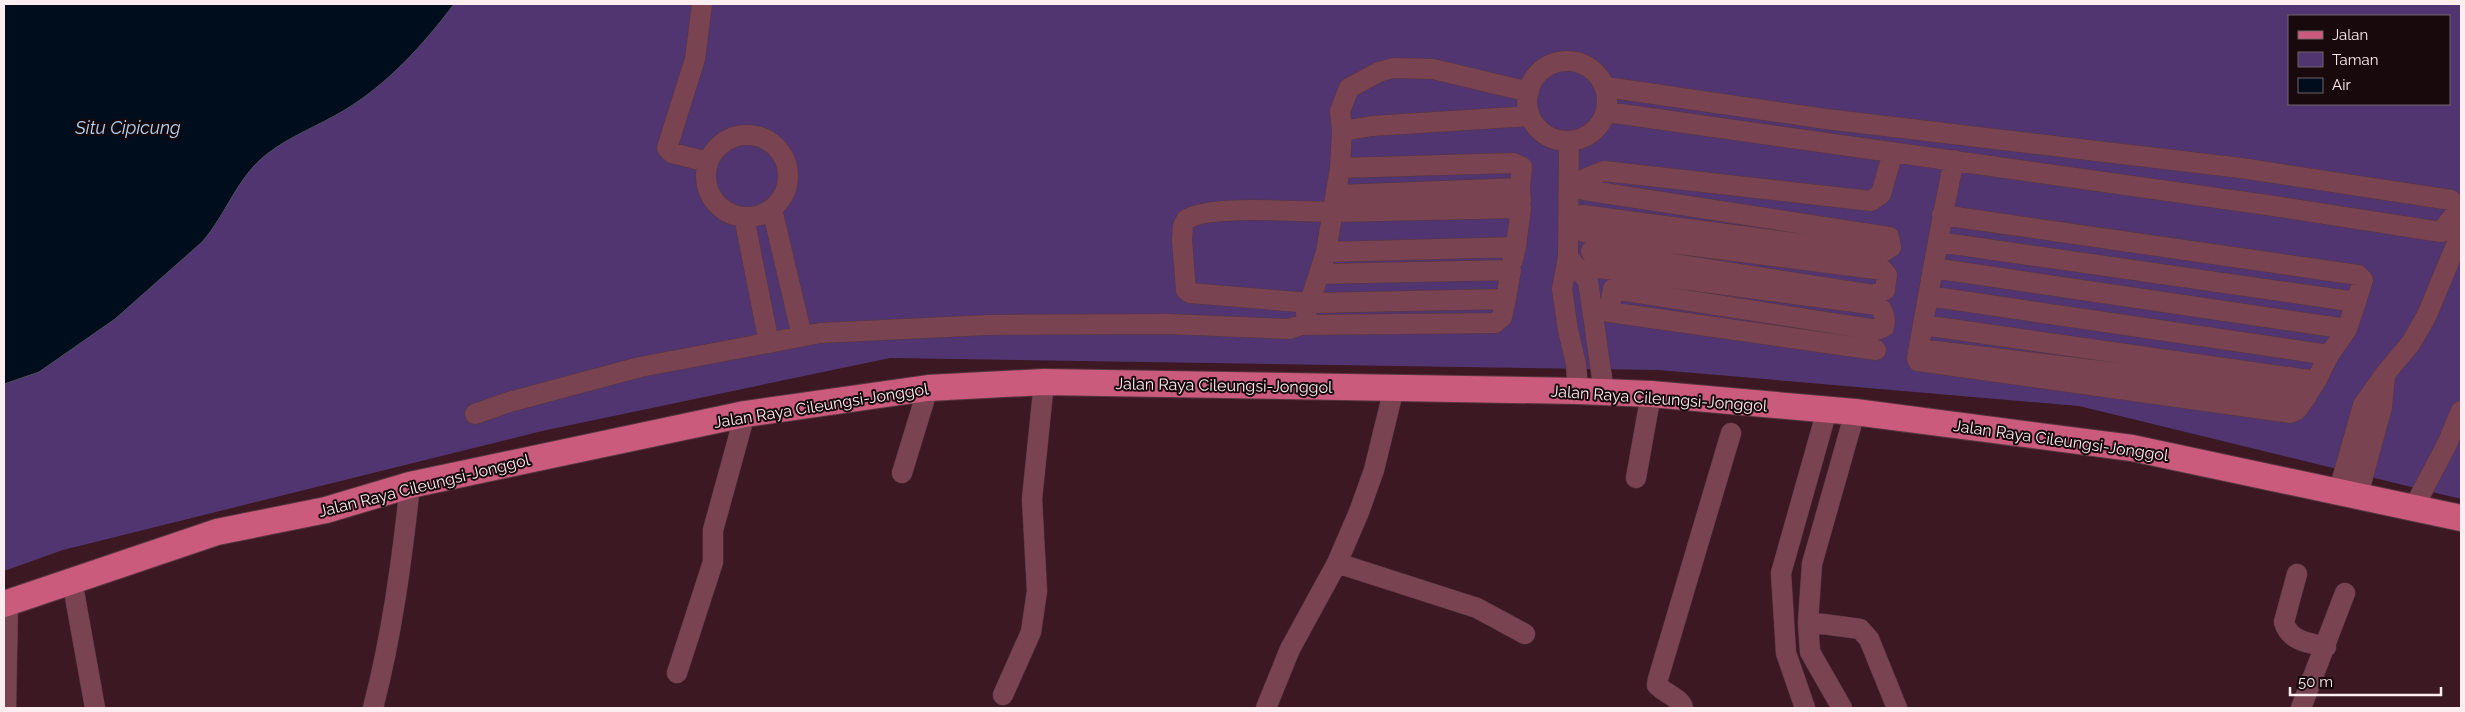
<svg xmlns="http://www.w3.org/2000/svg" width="2465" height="712" viewBox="0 0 2465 712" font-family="Raleway,sans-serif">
  <rect width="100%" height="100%" fill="#3b1822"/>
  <path fill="#513571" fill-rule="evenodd" d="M4,4H2461V499L2079,406L1659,370L890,358L542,431L63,550L4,571ZM2289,16H2449V104H2289Z"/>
  <path fill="#000d1d" stroke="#4c505c" d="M4,4H454C424,44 387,85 343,111C318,126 290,136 267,154C237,177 226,215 202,242L115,319L39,372L4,384Z"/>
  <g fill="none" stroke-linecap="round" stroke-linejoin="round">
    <defs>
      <path id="minor" d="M702,4L695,59L667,148L672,153L708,162
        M1527 101a40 40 0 1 1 80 0a40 40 0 1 1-80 0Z
        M1606,87L1826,119L2241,168L2451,200L2461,209
        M1607,112L2274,206L2441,232L2459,209
        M1342,131L1372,126L1530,116
        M706 176a41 41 0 1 1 82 0a41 41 0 1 1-82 0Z
        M1569,141L1568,257L1562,289L1568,330L1576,364L1578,391
        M1340,168L1513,163L1522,167L1520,188
        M1336,195L1520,188L1521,201
        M772,209L802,336
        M1942,215L2358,275L2363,280L2356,302
        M744,217L769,343
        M1938,242L2356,302L2347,329
        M1326,252L1516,247L1513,260
        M1568,257L1588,281L1604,392
        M1933,268L2347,329L2329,355
        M1319,274L1511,270L1506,299
        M1928,296L2329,355L2316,381
        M1306,314L1326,252L1340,168L1342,131L1340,111L1349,88L1379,72L1393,68L1433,69L1529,92
        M1923,325L2316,381L2309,392
        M1919,349L2307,396L2297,410L2290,413L1918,361L1917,358C1929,292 1940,226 1954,160
        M1876,350L1609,312L1613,289L1877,330L1884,327C1886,319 1884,309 1877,305L1599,268L1591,251L1867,294L1875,295L1885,290L1887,275L1883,270L1584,232L1582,215L1879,254L1891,247L1889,237L1584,190L1586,178L1604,171L1871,201L1881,194L1893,152
        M475,414L509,402L640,367L820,333L988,325L1168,324L1289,329L1301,325L1495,323L1502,317L1506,299L1310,303L1190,293L1186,290L1182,240L1183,226L1186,220C1207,204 1304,212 1334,212C1396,211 1459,209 1521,208L1516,247
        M902,473L928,388
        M1636,478L1651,394
        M2339,490L2363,405L2385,374L2411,343L2427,315L2461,233
        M2358,495L2382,407L2385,376
        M2414,507L2447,444L2461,411
        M1337,563L1477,608L1525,634
        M2297,574L2284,622C2289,641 2309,643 2326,647
        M72,580L95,708
        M1808,622L1860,629L1869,639L1897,708
        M677,673L713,562V530L745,414
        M1003,695L1031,632L1037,591L1032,499L1044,382
        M6,708L8,603
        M373,708C392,635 402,560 410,485
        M1266,708L1290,649L1337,563L1359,512L1374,470L1394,388
        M1683,708C1682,699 1664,693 1657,685L1658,679L1731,433
        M1805,708L1786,653L1781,573L1827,410
        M1842,708L1810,652L1808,622L1812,564L1855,412
        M2301,708L2345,593"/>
      <path id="major" d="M4,604L217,532L326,510L410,485L745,414L928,388L1044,382L1578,391L1651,394L1855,412L2132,448L2461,518"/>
    </defs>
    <use href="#minor" stroke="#56363f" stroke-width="21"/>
    <use href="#major" stroke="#56363f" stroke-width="28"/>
    <use href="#minor" stroke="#7a4351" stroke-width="20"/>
    <use href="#major" stroke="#cb5b7c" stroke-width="26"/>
  </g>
  <g text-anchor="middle" stroke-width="4" stroke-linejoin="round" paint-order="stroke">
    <g font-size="16" fill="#fcedf0" stroke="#18090d">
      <text transform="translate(1224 385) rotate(1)" y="6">Jalan Raya Cileungsi-Jonggol</text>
      <text transform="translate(1659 398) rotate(4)" y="6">Jalan Raya Cileungsi-Jonggol</text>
      <text transform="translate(821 405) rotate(-9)" y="6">Jalan Raya Cileungsi-Jonggol</text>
      <text transform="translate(2061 440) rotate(8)" y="6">Jalan Raya Cileungsi-Jonggol</text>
      <text transform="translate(424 485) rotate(-14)" y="6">Jalan Raya Cileungsi-Jonggol</text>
    </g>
    <g font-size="18" font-style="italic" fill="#b4d8f6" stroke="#18090d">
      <text x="128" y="134">Situ Cipicung</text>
    </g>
  </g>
  <rect width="2465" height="712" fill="none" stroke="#fcedf0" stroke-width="10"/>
  <rect x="2288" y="15" width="162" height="90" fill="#18090d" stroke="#736468"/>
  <rect x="2298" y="31" width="25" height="8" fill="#cb5b7c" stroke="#736468"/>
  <text x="2332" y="40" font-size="15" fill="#fcedf0">Jalan</text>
  <rect x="2298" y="52" width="25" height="15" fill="#513571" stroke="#736468"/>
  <text x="2332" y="65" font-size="15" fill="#fcedf0">Taman</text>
  <rect x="2298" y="78" width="25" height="15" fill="#000d1d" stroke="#736468"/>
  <text x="2332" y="90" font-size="15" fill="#fcedf0">Air</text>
  <path d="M2290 687v8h151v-8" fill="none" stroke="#fcedf0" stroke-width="2.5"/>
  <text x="2298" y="687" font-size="15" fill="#fcedf0" stroke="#18090d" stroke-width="4" paint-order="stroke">50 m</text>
</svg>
